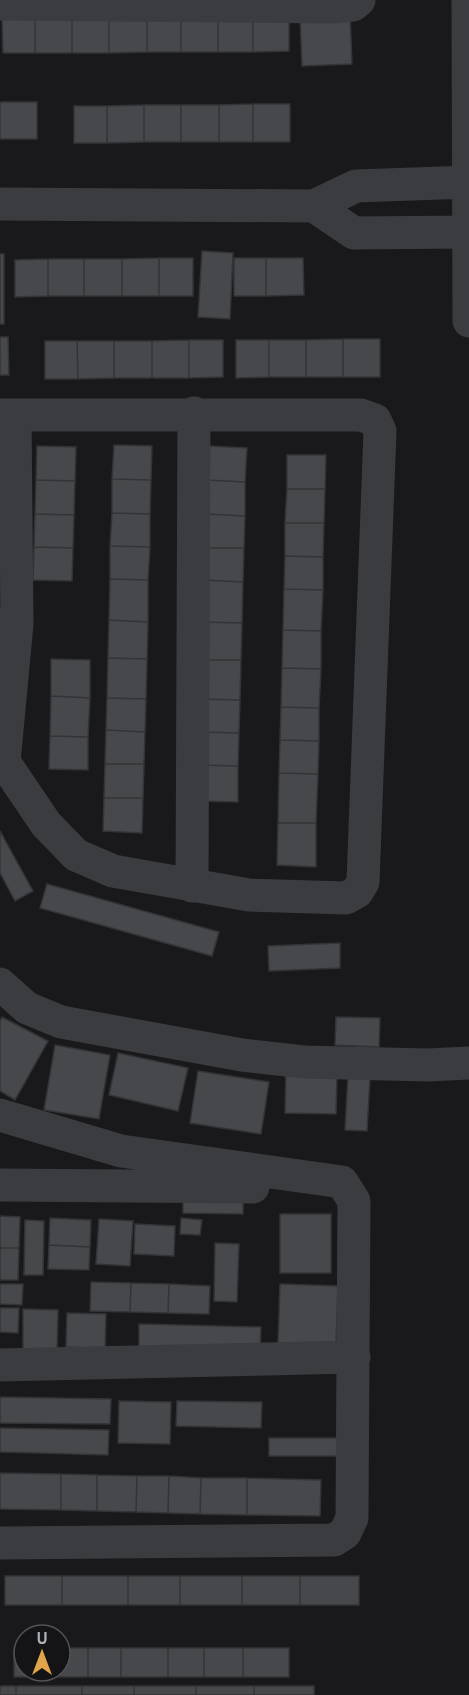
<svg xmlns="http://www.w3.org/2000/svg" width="469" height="1695" viewBox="0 0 469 1695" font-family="Ubuntu,sans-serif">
  <rect width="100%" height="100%" fill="#19191b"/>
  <path fill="#46484b" stroke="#333437" stroke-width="1.5" d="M253,14H289V51L253,52Z
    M253,14V52H218V15Z
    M350,14L352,64L302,66L300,15Z
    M35,15H72V53H35Z
    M35,15V53H3L2,16Z
    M72,15H109V53H72Z
    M109,15H147V52L109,53Z
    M147,15H181V52H147Z
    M181,15H218V52H181Z
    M0,102H37V139H0Z
    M253,104V142H219V105Z
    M253,104H290V142H253Z
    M144,105V142L107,143V106Z
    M144,105H181V142H144Z
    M181,105H219V142H181Z
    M74,106H107V143H74Z
    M202,251L233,253L230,319L198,317Z
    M0,254H4V324H0Z
    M159,258V296H122V259Z
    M159,258H193V296H159Z
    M234,258H266V296H234Z
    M266,258H303L304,295L266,296Z
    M48,259H84V296H48Z
    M48,259V296L15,297V260Z
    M84,259H122V296H84Z
    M0,337H8L9,375H0Z
    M343,339H380V377H343Z
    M343,339V377H306V340Z
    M189,340V378H152V341Z
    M189,340H223V377L189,378Z
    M236,340H269V377L236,378Z
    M269,340H306V377H269Z
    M45,341H77L78,379H45Z
    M77,341H114V378L78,379Z
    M114,341H152V378H114Z
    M114,445L152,446L151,480L112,479Z
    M37,446L76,447L75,481L36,480Z
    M208,446L247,448L245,482L207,480Z
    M287,455H326L325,489H287Z
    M112,479L151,480L150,514L112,513Z
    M36,480L75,481L74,515L35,514Z
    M207,480L245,482V516L206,514Z
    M287,489H325L324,523H285Z
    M112,513L150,514V547L110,546Z
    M35,514L74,515L73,548L34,547Z
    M206,514L245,516L244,548H205Z
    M285,523H324L323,557L285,556Z
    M110,546L150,547L148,580L110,579Z
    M34,547L73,548L72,581L33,580Z
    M205,548H244L243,582L204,580Z
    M285,556L323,557V590L284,589Z
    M110,579L148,580V622L109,620Z
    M204,580L243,582L242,623L204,622Z
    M284,589L323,590L321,631L283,630Z
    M109,620L148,622L147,659L108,658Z
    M204,622L242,623L241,660H202Z
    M283,630L321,631V669L282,668Z
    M108,658L147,659L146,699L107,698Z
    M51,659L90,660V698L51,696Z
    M202,660H241L240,700L202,699Z
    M282,668L321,669L319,708L281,707Z
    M51,696L90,698L88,737L50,736Z
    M107,698L146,699L145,732L106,730Z
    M202,699L240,700L239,733L200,732Z
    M281,707L319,708V741L280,740Z
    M106,730L145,732L144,764H105Z
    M200,732L239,733L238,766L200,765Z
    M50,736L88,737V770L49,769Z
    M280,740L319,741L318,774L279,773Z
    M105,764H144L143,798H104Z
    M200,765L238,766V802L198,801Z
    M279,773L318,774L316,823H278Z
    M104,798H143L142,833L103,831Z
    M278,823H316V867L277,865Z
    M0,831L33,891L15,901L0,873Z
    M47,884L219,932L212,956L40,908Z
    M340,943V968L269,971L268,946Z
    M2,1017L48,1041L15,1100L0,1091V1021Z
    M336,1017L380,1018L379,1047L335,1045Z
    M55,1045L110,1055L99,1119L44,1110Z
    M118,1053L188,1068L178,1111L109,1095Z
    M198,1071L269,1082L261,1134L190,1123Z
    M286,1072L337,1073L336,1114L285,1113Z
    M348,1076L370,1077L367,1131L345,1130Z
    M183,1199L243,1200V1214L183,1213Z
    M280,1214H331V1273H280Z
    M0,1216L20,1217L19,1248H0Z
    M50,1218L91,1220L90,1247L49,1245Z
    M181,1218L202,1220L200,1235L180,1234Z
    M99,1219L133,1221L130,1266L96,1264Z
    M25,1220L44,1221L43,1275H24Z
    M135,1224L175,1226L174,1256L134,1254Z
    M215,1243L239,1244L237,1302L214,1301Z
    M49,1245L90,1247L89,1270L48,1269Z
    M0,1248H19L18,1280H0Z
    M91,1282L131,1283L130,1312L90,1311Z
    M131,1283L169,1284L168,1313L130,1312Z
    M0,1284H23L22,1305L0,1304Z
    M169,1284L210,1286L209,1314L168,1313Z
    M280,1284L338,1286L336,1345L278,1343Z
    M0,1308H19L18,1333L0,1332Z
    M23,1309L58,1310L57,1350L23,1349Z
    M67,1313L106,1314L105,1349L66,1347Z
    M139,1324L261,1327L260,1354L139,1351Z
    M0,1397L111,1399L110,1424L0,1423Z
    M119,1401L171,1402L170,1444L118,1443Z
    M177,1401L262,1402L261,1428L176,1426Z
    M0,1428L109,1430L108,1455L0,1452Z
    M269,1438H345V1456H269Z
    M0,1473L61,1474V1510L0,1509Z
    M61,1474L97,1475V1511L61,1510Z
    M97,1475L137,1476L136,1512L97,1511Z
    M137,1476H169L168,1513L136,1512Z
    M169,1476L201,1478L200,1514L168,1513Z
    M201,1478H247V1515L200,1514Z
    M247,1478L321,1480L320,1516L247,1515Z
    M5,1576H62V1605H5Z
    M62,1576H128V1605H62Z
    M128,1576H180V1605H128Z
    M180,1576H242V1605H180Z
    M242,1576H300V1605H242Z
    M300,1576H359V1605H300Z
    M14,1648H24V1671H49V1677H14Z
    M60,1648H88V1677H55V1671H60Z
    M88,1648H121V1677H88Z
    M121,1648H168V1677H121Z
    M168,1648H204V1677H168Z
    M204,1648H243V1677H204Z
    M243,1648H289V1677H243Z
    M0,1686H16V1695H0Z
    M16,1686H82V1695H16Z
    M82,1686H134V1695H82Z
    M134,1686H196V1695H134Z
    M196,1686H254V1695H196Z
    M254,1686H314V1695H254Z"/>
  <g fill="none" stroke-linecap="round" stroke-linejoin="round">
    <path stroke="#3b3c40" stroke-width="33" d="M468,0L469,321
      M0,4L335,7L353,5L359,0
      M0,204L314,206L356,186L469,182
      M314,206L354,233L469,232
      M0,415H361L375,420L380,431L363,882L357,892L346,898L249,895L113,871L76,855L46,824L0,756
      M15,415L17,624
      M0,624H17L4,762
      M192,886L194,413
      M0,984L27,1008L61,1022L242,1055L304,1062L428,1065L469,1063
      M0,1115L121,1151L342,1182L354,1201L352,1518L345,1533L334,1540L0,1543
      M0,1185L253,1187
      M0,1365L354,1357"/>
  </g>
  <g transform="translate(42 1653)"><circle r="28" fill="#141416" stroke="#515357" stroke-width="1.5"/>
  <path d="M0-4.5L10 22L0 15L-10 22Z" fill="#e1a44b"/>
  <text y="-9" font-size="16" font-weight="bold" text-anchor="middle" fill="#adb2b9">U</text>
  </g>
</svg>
